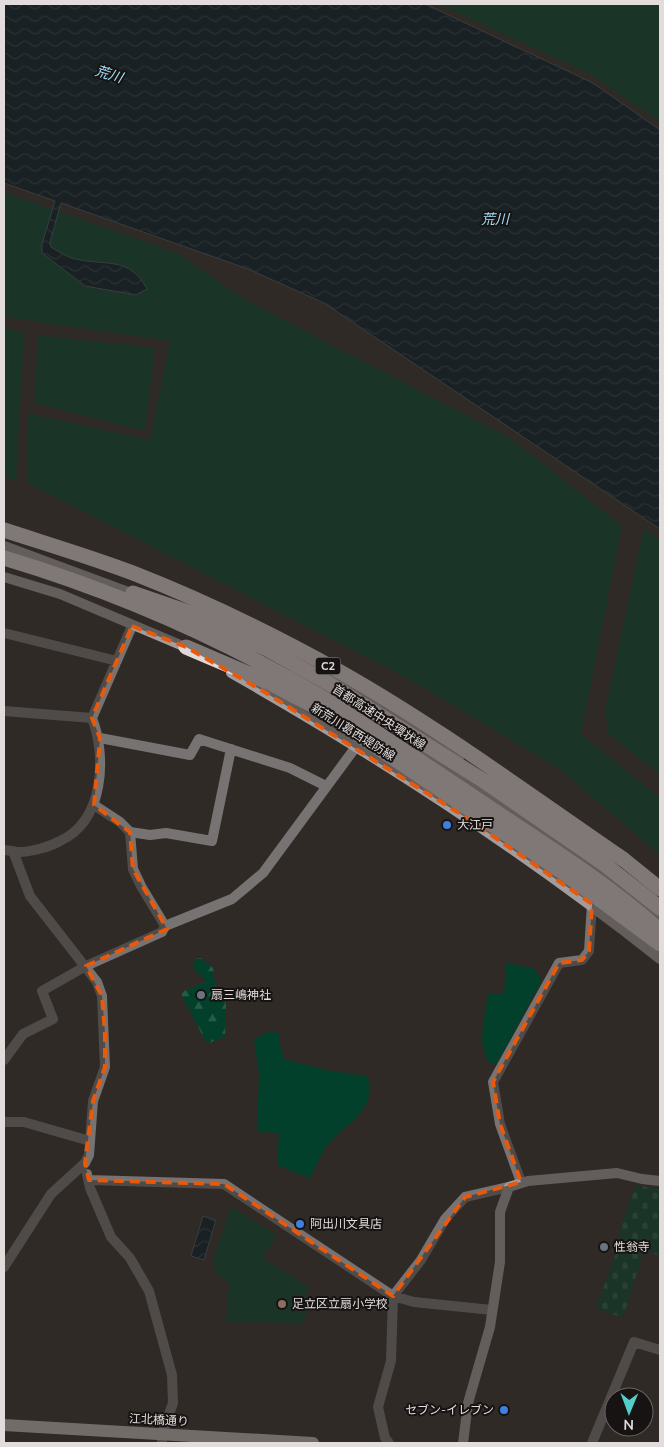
<svg xmlns="http://www.w3.org/2000/svg" width="664" height="1447" viewBox="0 0 664 1447" font-family="'Nunito Sans','Noto Sans JP',sans-serif">
  <defs>
    <pattern id="forest-firs" width="22" height="20" patternUnits="userSpaceOnUse" patternTransform="scale(1.25)"><rect width="22" height="20" fill="#03402b"/><path d="M5 1l3.5 6h-7zM16 11l3.5 6h-7z" fill="#275b49"/></pattern>
    <pattern id="cemetery-stones" width="16" height="16" patternUnits="userSpaceOnUse" patternTransform="scale(1.25)"><rect width="16" height="16" fill="#03402b"/><path d="M2 7V4a2 2 0 0 1 4 0v3zM10 15v-3a2 2 0 0 1 4 0v3z" fill="#275b49"/></pattern>
    <pattern id="water-waves" width="16" height="10" patternUnits="userSpaceOnUse" patternTransform="scale(1.25)"><rect width="16" height="10" fill="#001822"/><path d="M0 5q4-4 8 0t8 0" fill="none" stroke="#253942"/></pattern>
  </defs>
  <rect width="100%" height="100%" fill="#302a27"/>
  <path fill="#03402b" d="M438,4H660V122L590,74Z
    M4,192L177,253L246,300L512,439L622,526L581,734L660,798V855L558,768L407,678L28,483L27,413L150,440L170,341L4,317Z
    M4,328L24,332L16,480L4,477Z
    M38,335L155,348L145,431L34,403Z
    M644,528L660,540V775L608,733L605,710Z
    M506,963L533,968L542,980L497,1063L491,1064C475,1046 485,1016 488,993L504,994Z
    M271,1031L280,1034L279,1040L284,1059L326,1070L367,1076C380,1110 342,1125 327,1146C320,1156 315,1168 310,1178L277,1165L279,1133L257,1132L259,1073L254,1039Z
    M231,1207L277,1235L263,1258L307,1286L306,1319L303,1323L226,1322L229,1284L214,1271L216,1263L212,1262Z"/>
  <path fill="url(#forest-firs)" d="M201,958L213,968L216,993L222,994L226,998L225,1037L209,1043L205,1040L181,994L186,990L206,982L193,967L195,959Z"/>
  <path fill="url(#cemetery-stones)" d="M635,1185L660,1189V1256L644,1250L623,1318L596,1308L622,1237L618,1235Z"/>
  <path fill="url(#water-waves)" stroke="#44535a" d="M4,4H425L593,83L660,130V529L324,303L248,269L61,203L50,242L51,247C59,252 67,257 76,259C105,266 130,256 147,289L136,295L85,286L42,253V244L55,201L4,183Z
    M203,1216L216,1220L204,1260L191,1256Z"/>
  <g fill="none" stroke-linecap="round" stroke-linejoin="round">
    <path stroke="#777373" stroke-width="10" d="M4,633L117,661
      M4,711L92,718
      M100,738L190,755L199,739L290,768L326,786
      M94,805L120,822L130,832L133,869L141,886L165,926
      M130,832L150,835L166,833L212,841L231,749
      M4,850C9,850 14,852 19,852C31,852 49,847 60,841C104,821 107,757 92,718L132,626
      M4,1060L23,1034L53,1019L42,991L86,966L162,932L165,926L232,899L263,873L355,748
      M4,1122H24L90,1141
      M87,1174L90,1188L111,1237L130,1258L149,1291L172,1375L173,1403L162,1434V1443
      M89,1180L224,1184L393,1296L414,1302L492,1310
      M521,1182L500,1124L493,1082L559,963L582,960L589,951L592,904
      M4,1267L51,1194L85,1163L89,1155L93,1101L105,1067L102,996L97,982L30,896L13,851
      M389,1443L385,1438L378,1407L391,1361L393,1296L421,1260L445,1219L465,1197L509,1187
      M592,1443L634,1342L660,1350"/>
    <path stroke="#a29c9c" stroke-width="10" d="M4,546L139,596
      M4,577L60,594L190,649
      M293,655L394,713L459,757
      M231,673C379,757 526,853 660,959
      M295,674L341,700
      M421,750L609,879L660,917
      M463,1443L468,1403L490,1327L500,1262V1212L509,1187L528,1181L617,1173L642,1179L660,1181"/>
    <path stroke="#c3bcbb" stroke-width="12" d="M4,1425L313,1443"/>
    <path stroke="#e1d8d8" stroke-width="15" d="M4,558C114,591 222,638 321,697C376,731 430,768 484,804C543,844 607,883 660,931
      M133,593L194,614L265,648
      M186,647L268,682L328,714L564,873L660,944
      M623,859L660,889"/>
    <path stroke="#e1d8d8" stroke-width="15" d="M4,530C47,544 91,557 133,573C202,600 270,633 335,669C435,725 528,794 623,859
      M265,648L328,683L484,781L603,863L660,908"/>
  </g>
  <path d="M0 0H664V1447H0ZM132,626L186,647L263,691L462,815L592,904L589,951L582,960L559,963L493,1082L500,1124L521,1182L465,1197L393,1296L224,1184L89,1180L85,1163L93,1101L105,1067V1033L102,996L86,966L167,929L133,869L130,832L94,805L100,738L92,718Z" fill="#302a27" fill-opacity=".55" fill-rule="evenodd"/>
  <path fill="none" stroke="#e8590c" stroke-width="4" stroke-dasharray="10 6" stroke-linejoin="round" d="M132,626L186,647L263,691L462,815L592,904L589,951L582,960L559,963L493,1082L500,1124L521,1182L465,1197L393,1296L224,1184L89,1180L85,1163L93,1101L105,1067V1033L102,996L86,966L167,929L133,869L130,832L94,805L100,738L92,718Z"/>
  <g fill="#3f7fe0" stroke="#161312" stroke-width="2">
    <circle cx="447" cy="825" r="5"/>
    <circle cx="300" cy="1224" r="5"/>
    <circle cx="504" cy="1410" r="5"/>
  </g>
  <g fill="#6b7280" stroke="#161312" stroke-width="2">
    <circle cx="201" cy="995" r="5"/>
    <circle cx="604" cy="1247" r="5"/>
  </g>
  <circle fill="#8d6e63" stroke="#161312" stroke-width="2" cx="282" cy="1304" r="5"/>
  <g text-anchor="middle" stroke-width="4" stroke-linejoin="round" paint-order="stroke">
    <rect fill="#161312" stroke="#a5a09f" stroke-width="1" x="315.5" y="657.5" width="25" height="17" rx="4"/>
    <g font-size="11" font-weight="bold" fill="#e2dddc">
      <text x="328" y="670">C2</text>
    </g>
    <g font-size="12" fill="#e2dddc" stroke="#161312">
      <text transform="translate(379 717) rotate(33)" y="4">首都高速中央環状線</text>
      <text transform="translate(353 732) rotate(32)" y="4">新荒川葛西堤防線</text>
      <text transform="translate(159 1420) rotate(3)" y="4">江北橋通り</text>
    </g>
    <g font-size="12" fill="#e2dddc" stroke="#161312" text-anchor="start">
      <text x="457" y="829">大江戸</text>
      <text x="211" y="999">扇三嶋神社</text>
      <text x="310" y="1228">阿出川文具店</text>
      <text x="614" y="1251">性翁寺</text>
      <text x="292" y="1308">足立区立扇小学校</text>
      <text x="494" y="1414" text-anchor="end">セブン-イレブン</text>
    </g>
    <g font-size="14" font-style="italic" fill="#a0e0fc" stroke="#161312">
      <text transform="translate(109 74) rotate(17)" y="5">荒川</text>
      <text x="495" y="224">荒川</text>
    </g>
  </g>
  <rect width="664" height="1447" fill="none" stroke="#e2dddc" stroke-width="10"/>
  <g transform="translate(629 1412) rotate(181)"><circle r="24" fill="#161312" stroke="#686463"/>
  <path d="M0-4L9 19L0 12L-9 19Z" fill="#53cdc9"/>
  <text y="-8" font-size="14" font-weight="bold" text-anchor="middle" fill="#e2dddc">N</text>
  </g>
</svg>
